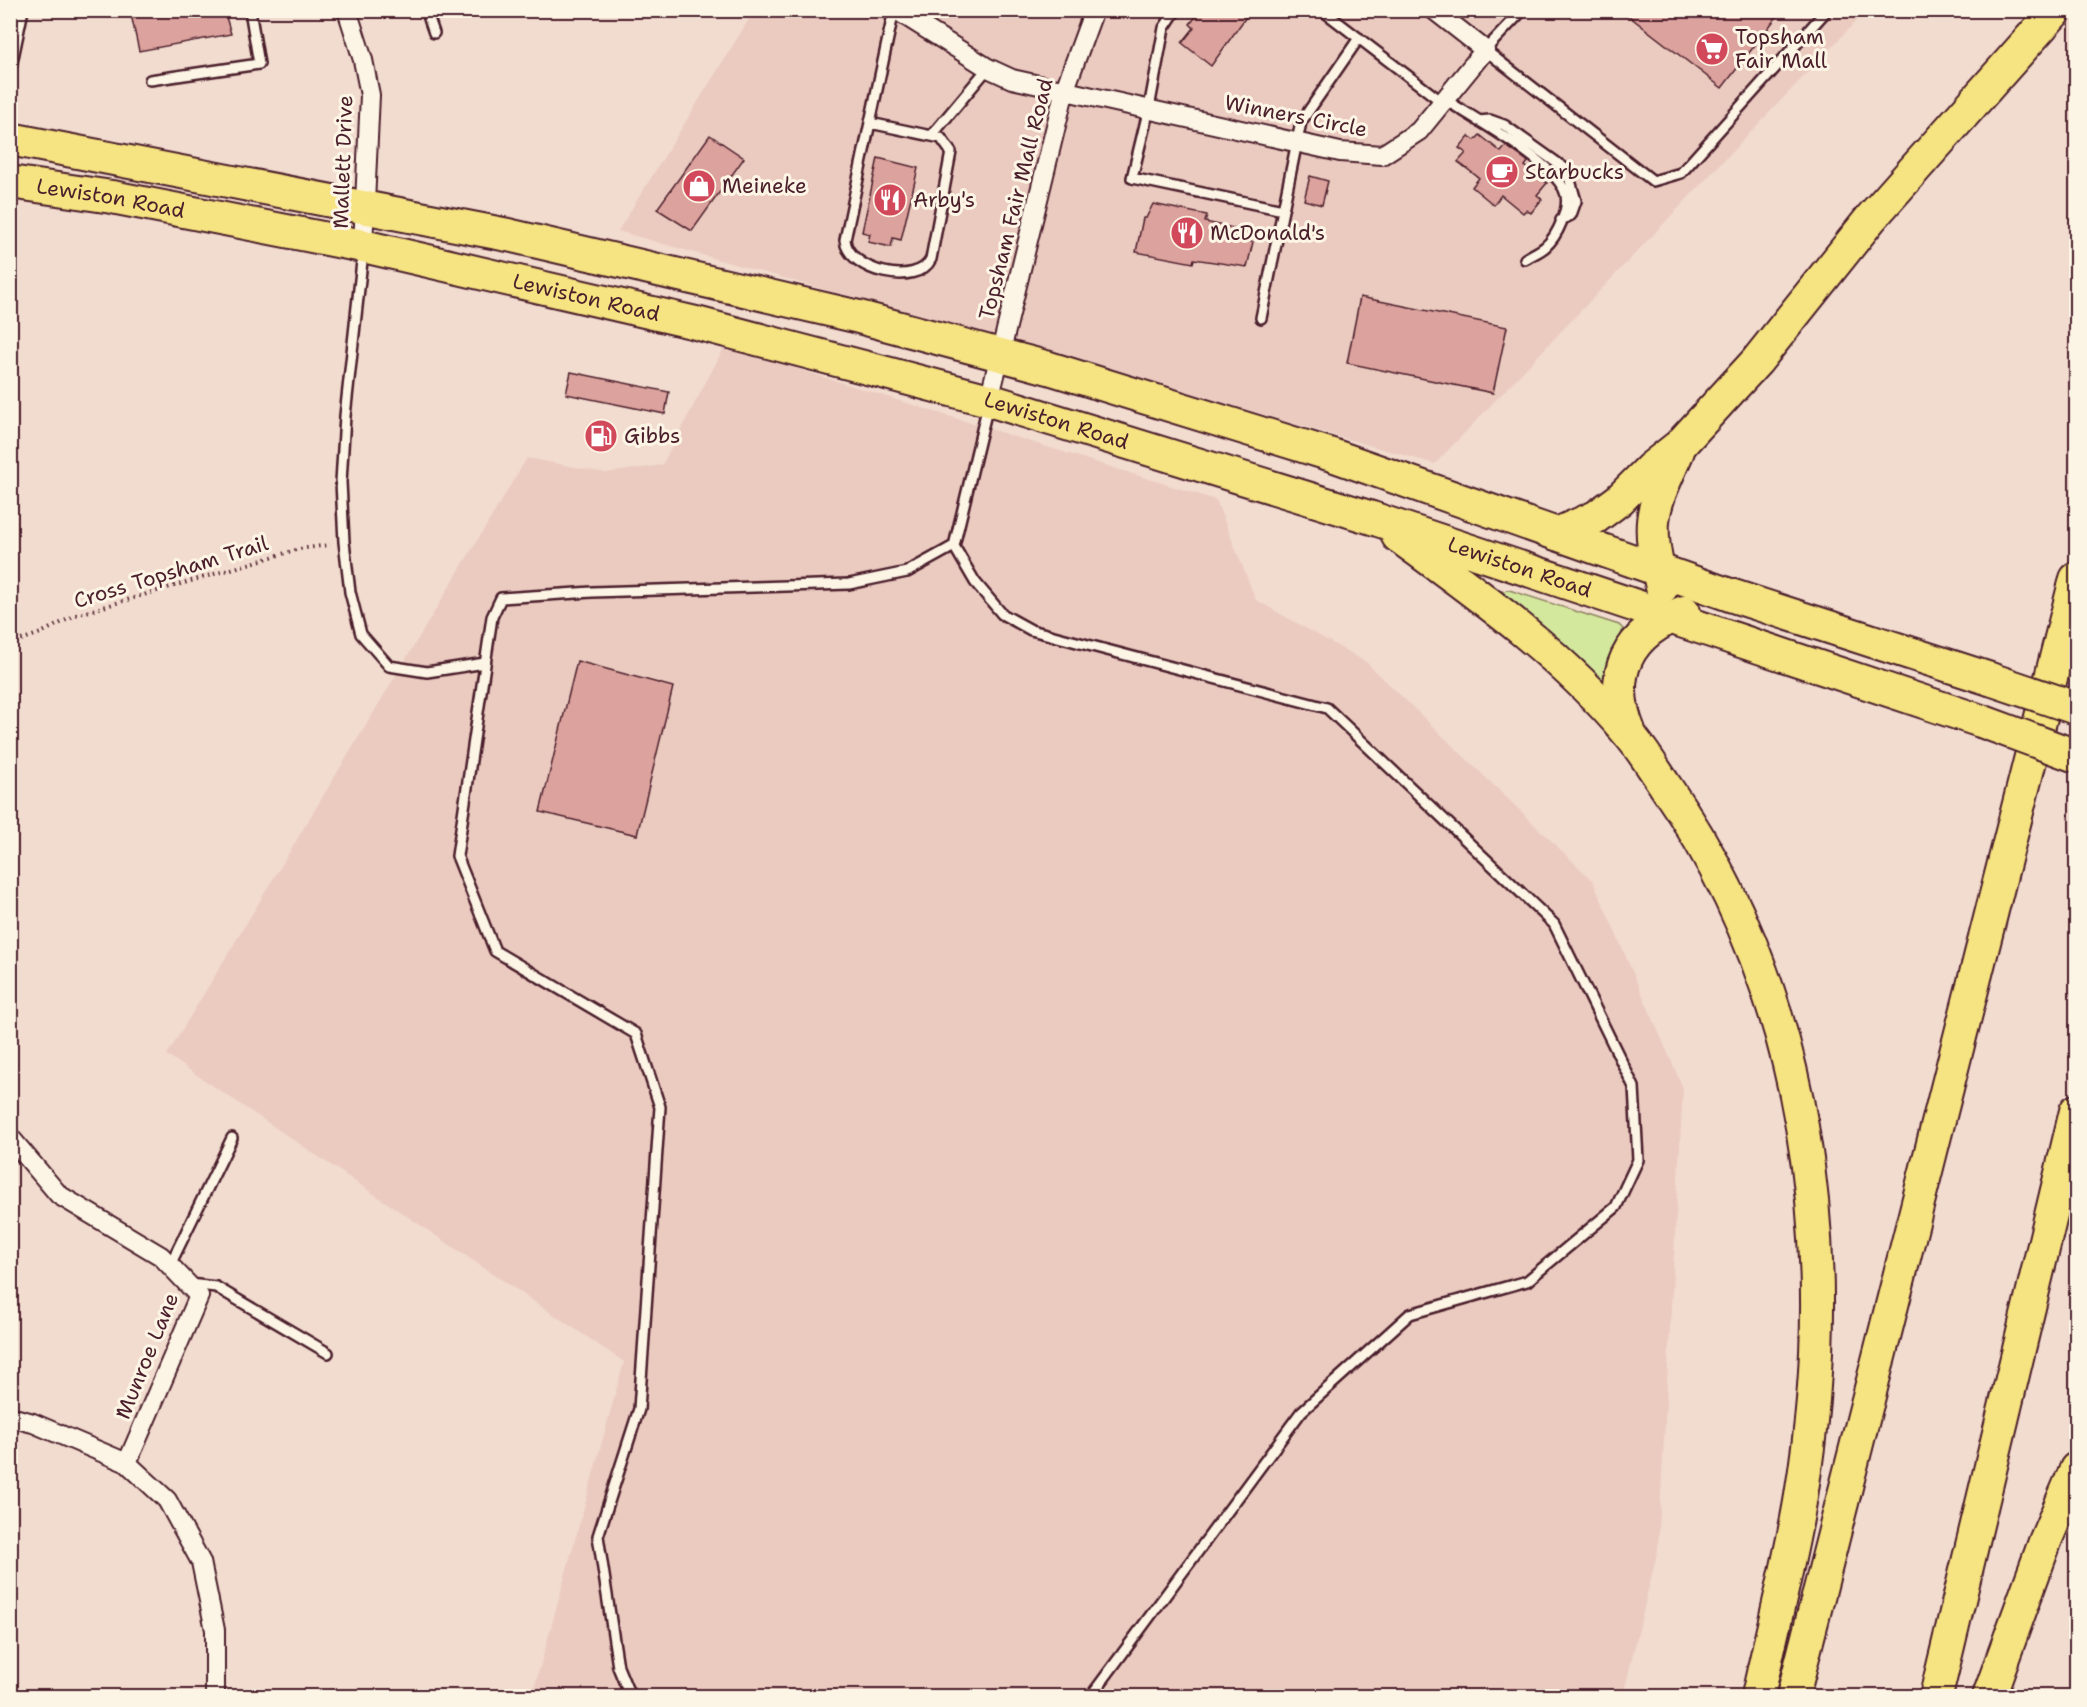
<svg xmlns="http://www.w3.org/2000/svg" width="2087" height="1707" viewBox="0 0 2087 1707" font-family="'Shantell Sans',sans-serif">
  <rect width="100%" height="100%" fill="#f2dccf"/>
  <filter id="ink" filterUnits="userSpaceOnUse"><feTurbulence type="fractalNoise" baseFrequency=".0167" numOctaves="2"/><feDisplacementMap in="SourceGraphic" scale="12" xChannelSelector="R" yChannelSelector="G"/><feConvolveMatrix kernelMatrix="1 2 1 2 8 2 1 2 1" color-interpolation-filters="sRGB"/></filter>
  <g filter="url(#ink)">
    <path fill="#ebcbc0" d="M754,11H1866L1435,464L618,231Z
      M725,346L1216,500L1256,600L1366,662L1593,881L1683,1088L1658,1549L1623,1696H532L624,1362L167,1055L527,458L606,473L662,465Z"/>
    <path fill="#d4e89d" stroke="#8f8464" stroke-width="1.5" d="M1509,590L1619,625L1623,629L1613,658L1607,690L1561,643L1505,597L1502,591Z"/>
    <path fill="#dca29d" stroke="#4a1f2b" stroke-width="1.5" d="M130,10H224L231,34L139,51Z
      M1201,10H1251L1211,66L1182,43L1194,28L1190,24Z
      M1621,10H1782L1722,88Z
      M710,135L744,158L692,231L657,209Z
      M1480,135L1501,152L1506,146L1526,160L1528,162L1525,166L1547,183L1537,195L1542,199L1531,213L1526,210L1523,213L1501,195L1494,205L1472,187L1479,178L1458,162L1466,153L1459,148L1469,136L1475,140Z
      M878,158L918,168L901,240L893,238L891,247L868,242L870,234L862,232Z
      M1310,176L1328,181L1322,205L1304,200Z
      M1153,204L1207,215L1205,222L1234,228L1233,237L1253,242L1247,267L1194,259L1193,263L1136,252L1143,218H1146Z
      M1360,297L1507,327L1493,393L1347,363Z
      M571,372L669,392L665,414L566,394Z
      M577,661L673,687L637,835L540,812Z"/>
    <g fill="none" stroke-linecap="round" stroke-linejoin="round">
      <defs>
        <path id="lane" d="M426,10L434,33
          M1176,10L1164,28L1149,108L1132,178L1283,210L1261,318
          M1322,10L1442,102
          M1523,10L1485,50L1653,181L1681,173L1827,10
          M10,72L23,10
          M150,80L259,64L250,10
          M1444,99C1472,117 1555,163 1565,192C1571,207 1557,237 1545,247C1539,252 1531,255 1525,259
          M1478,121L1490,120L1504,125L1567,170L1576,201L1571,215L1561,220
          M870,123L941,138L951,152L931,259C917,288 848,271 845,240L894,10
          M932,135L988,68
          M1283,210L1301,122L1359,38
          M363,252L345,416L341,482L344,542L350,592L361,634L389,666L427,672L485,663
          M954,546L988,405
          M170,1265L232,1138
          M189,1284L216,1287L328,1353
          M630,1696L618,1667L598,1536L639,1409L660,1107L636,1034L495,951L457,856L492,617L501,598L592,592L849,584L907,572L954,546L975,582L1002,614L1031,630L1327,708L1554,924L1634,1087L1638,1160L1616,1207L1527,1281L1410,1314L1301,1412L1091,1696"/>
        <path id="street" d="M347,10L363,60L370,95L363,246
          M896,10L988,68L1012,79L1340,152L1382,155L1419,131L1485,50L1434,10
          M989,400L1065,89L1094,10
          M10,1137L59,1195L161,1256L199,1296L127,1463
          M10,1417L33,1423L127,1463L167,1500L201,1562L215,1630V1696"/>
        <g id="highway">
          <path d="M10,139L508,235L859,317L1049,368L1332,455L1730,595L1990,679"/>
          <path id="s1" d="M10,182L112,197L363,246L696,323L989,400L1372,518L1981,721"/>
          <path d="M1557,534L1596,517L1619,500L1651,468L1680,445L1757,361L1871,218L2056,10"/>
          <path d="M1398,536C1479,595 1563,655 1628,733C1642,749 1654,769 1666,787C1809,993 1841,1252 1801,1496C1790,1563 1772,1630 1758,1696"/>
          <path d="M1662,587C1646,520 1650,513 1678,451"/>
          <path d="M1629,731C1606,674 1628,632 1684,612"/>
          <path d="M1793,1696L2076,579"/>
          <path d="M1936,1696L2076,1111"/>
          <path d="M1989,1696L2046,1539L2076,1469"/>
        </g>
      </defs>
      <use href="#lane" stroke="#4a1f2b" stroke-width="14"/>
      <use href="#street" stroke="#4a1f2b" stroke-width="22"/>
      <use href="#highway" stroke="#4a1f2b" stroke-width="36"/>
      <path stroke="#4a1f2b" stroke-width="4" stroke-dasharray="1.5 4.5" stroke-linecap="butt" d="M10,644L41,633L76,615L299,549L330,545"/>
      <use href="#lane" stroke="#fcf5e5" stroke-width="9"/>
      <use href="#street" stroke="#fcf5e5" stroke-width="18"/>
      <use href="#highway" stroke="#f6e381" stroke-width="32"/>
      <defs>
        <path id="highway-bridge" d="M1990,679L2076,708
          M1981,721L2076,756"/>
      </defs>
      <use href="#highway-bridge" stroke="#4a1f2b" stroke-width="36" stroke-linecap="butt"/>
      <use href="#highway-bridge" stroke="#f6e381" stroke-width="32"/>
    </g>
  </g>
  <defs>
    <symbol id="supermarket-disc" viewBox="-11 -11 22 22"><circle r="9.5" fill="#d1495b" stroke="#fcf5e5"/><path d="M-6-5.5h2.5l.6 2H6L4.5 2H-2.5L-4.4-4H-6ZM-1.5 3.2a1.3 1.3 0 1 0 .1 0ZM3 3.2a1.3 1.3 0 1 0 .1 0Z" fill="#fff"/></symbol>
    <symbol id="cafe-disc" viewBox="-11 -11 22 22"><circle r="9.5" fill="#d1495b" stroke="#fcf5e5"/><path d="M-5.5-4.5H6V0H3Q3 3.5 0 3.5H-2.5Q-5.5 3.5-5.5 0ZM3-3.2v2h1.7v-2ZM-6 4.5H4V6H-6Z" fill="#fff"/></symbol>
    <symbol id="shop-disc" viewBox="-11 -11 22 22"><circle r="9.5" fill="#d1495b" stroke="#fcf5e5"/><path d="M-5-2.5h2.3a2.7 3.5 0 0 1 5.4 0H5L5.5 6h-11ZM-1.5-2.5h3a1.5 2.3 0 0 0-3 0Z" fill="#fff"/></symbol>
    <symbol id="restaurant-disc" viewBox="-11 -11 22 22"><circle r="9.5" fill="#d1495b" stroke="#fcf5e5"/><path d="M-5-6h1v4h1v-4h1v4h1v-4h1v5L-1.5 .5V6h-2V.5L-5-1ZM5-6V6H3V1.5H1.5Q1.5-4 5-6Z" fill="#fff"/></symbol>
    <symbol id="fuel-disc" viewBox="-11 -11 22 22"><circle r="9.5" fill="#d1495b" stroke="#fcf5e5"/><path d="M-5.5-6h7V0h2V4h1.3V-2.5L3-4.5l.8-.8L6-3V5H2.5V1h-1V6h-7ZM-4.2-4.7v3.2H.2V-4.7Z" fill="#fff"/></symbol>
  </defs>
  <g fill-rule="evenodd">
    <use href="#supermarket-disc" x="1693" y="30" width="38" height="38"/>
    <use href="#cafe-disc" x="1483" y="153" width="38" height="38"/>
    <use href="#shop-disc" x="680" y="167" width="38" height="38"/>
    <use href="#restaurant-disc" x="871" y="181" width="38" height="38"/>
    <use href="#restaurant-disc" x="1168" y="214" width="38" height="38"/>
    <use href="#fuel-disc" x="582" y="417" width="38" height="38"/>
  </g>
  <g text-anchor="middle" stroke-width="6" stroke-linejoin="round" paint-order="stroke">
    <g font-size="21" fill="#4a1f2b" stroke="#fcf5e5" text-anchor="start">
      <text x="1735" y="44">Topsham<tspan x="1735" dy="24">Fair Mall</tspan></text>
      <text x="1525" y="179">Starbucks</text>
      <text x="722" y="193">Meineke</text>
      <text x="913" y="207">Arby's</text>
      <text x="1210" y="240">McDonald's</text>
      <text x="624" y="443">Gibbs</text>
    </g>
    <g font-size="21" fill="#4a1f2b" stroke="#fcf5e5">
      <text transform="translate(1296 116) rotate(11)" y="7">Winners Circle</text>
      <text transform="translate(343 162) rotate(-88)" y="7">Mallett Drive</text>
      <text dy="7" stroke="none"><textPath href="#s1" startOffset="102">Lewiston Road</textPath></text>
      <text transform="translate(1016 199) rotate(-76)" y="7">Topsham Fair Mall Road</text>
      <text dy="7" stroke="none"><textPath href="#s1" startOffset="588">Lewiston Road</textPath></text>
      <text dy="7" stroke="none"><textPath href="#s1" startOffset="1074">Lewiston Road</textPath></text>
      <text dy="7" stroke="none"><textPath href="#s1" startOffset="1560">Lewiston Road</textPath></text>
      <text transform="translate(171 572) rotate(-17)" y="7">Cross Topsham Trail</text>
      <text transform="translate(147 1356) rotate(-68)" y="7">Munroe Lane</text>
    </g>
  </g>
  <rect width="2087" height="1707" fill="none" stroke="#fcf5e5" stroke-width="36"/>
  <rect x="18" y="18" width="2051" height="1671" fill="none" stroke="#4a1f2b" stroke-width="2" filter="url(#ink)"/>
</svg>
